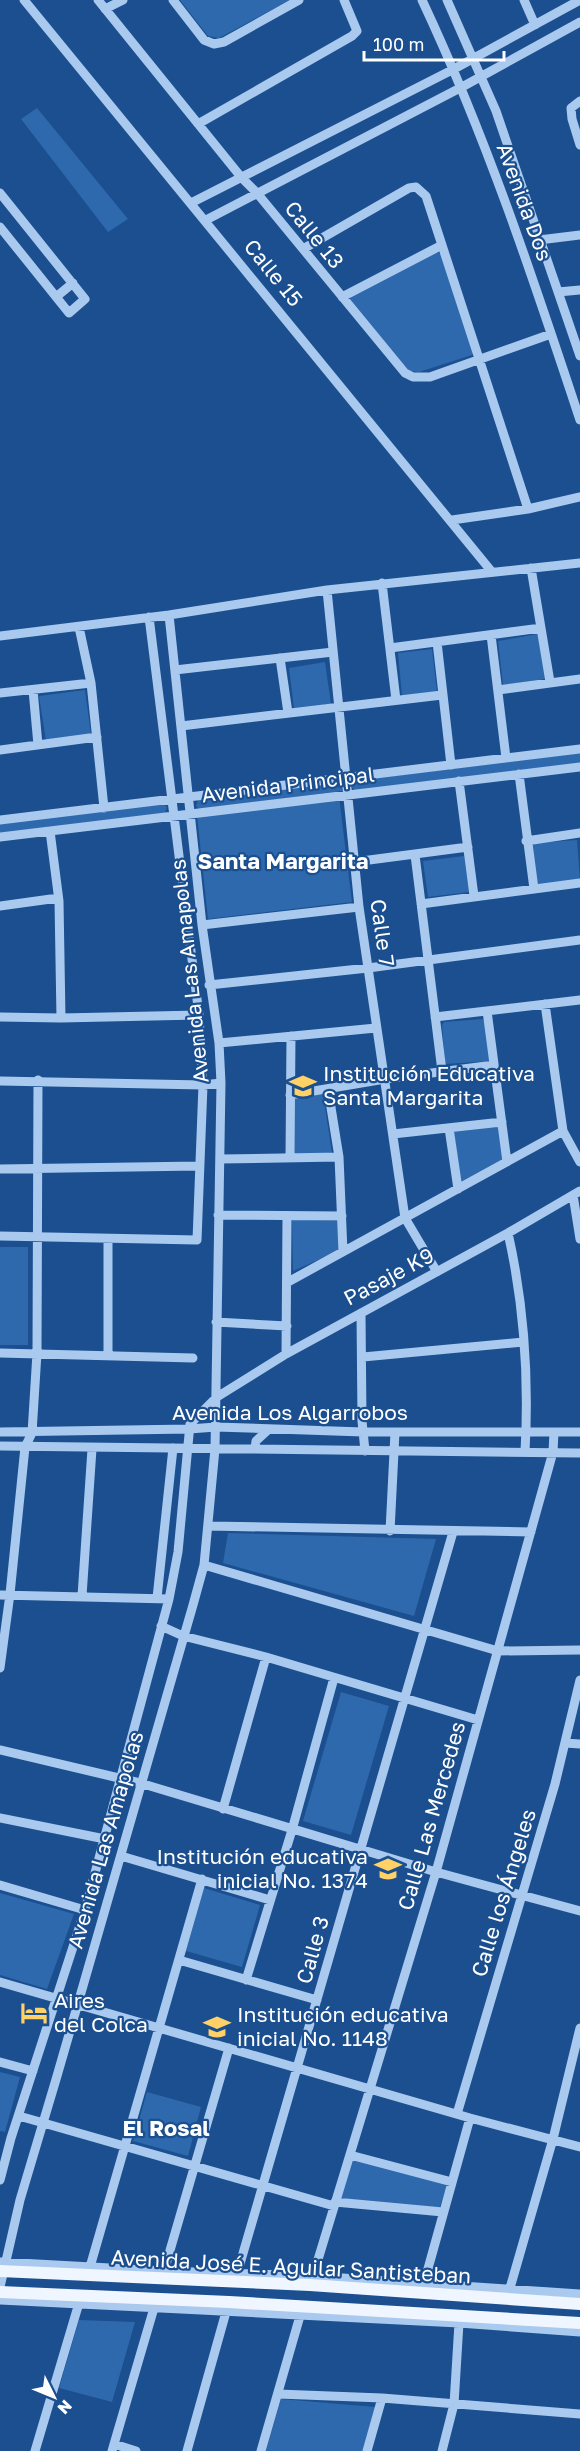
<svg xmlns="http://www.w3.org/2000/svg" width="580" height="2451" viewBox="0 0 580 2451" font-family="'Golos Text',sans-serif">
  <rect width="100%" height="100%" fill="#1b4f8f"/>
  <path fill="#2e69ad" d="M180,0H290L219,38L208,36Z
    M37,108L128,219L108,232L21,119Z
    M437,252L443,255L475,351L472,355L419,372L409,371L350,299L352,295Z
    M538,634L546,679L503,685L498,641Z
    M432,649L437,692L402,696L398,653Z
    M325,662L331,704L294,708L289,668Z
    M85,690L91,735L46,741L39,696Z
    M580,753V763L355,791L351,786L353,781Z
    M339,782L343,785L342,791L199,809L196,806L198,800Z
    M339,796L352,902L208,919L197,815Z
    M163,804L167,807L165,813L0,833V823Z
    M577,840L580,881L538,885L535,883L533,843Z
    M464,856L469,892L428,897L423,861Z
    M482,1019L486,1022L491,1061L445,1064L442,1025L444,1022Z
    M323,1094L332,1153L293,1154V1099Z
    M497,1127L499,1129L503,1159L463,1181L460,1180L454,1132Z
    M294,1219L338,1221L339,1251L293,1271L292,1221Z
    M0,1247H28V1345H0Z
    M228,1533L436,1539L414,1616L223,1563Z
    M341,1692L389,1706L351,1835L303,1821Z
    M204,1888L260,1905L242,1967L186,1951Z
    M0,1893L74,1914L47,1989L0,1975Z
    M0,2072L20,2077L5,2132L0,2131Z
    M147,2092L201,2107L188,2156L133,2141Z
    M353,2156L447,2185L439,2209L339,2198Z
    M79,2320L135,2322L112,2402L59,2388Z
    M281,2399L375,2407L363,2451H266Z"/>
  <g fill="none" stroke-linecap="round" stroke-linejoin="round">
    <path stroke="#a9c9ee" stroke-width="9" d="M24,0L492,572
      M98,0L241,177L257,193L405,373L413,377H430L551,334
      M173,0L204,40L214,44L224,42L299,0
      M422,0C486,136 533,278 580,420
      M447,0L496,111L580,356
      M524,0L535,25
      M105,9L123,0
      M580,101L571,108L572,119L580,145
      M198,124L352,36L357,31L344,0
      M0,193L85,299L69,313L0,227
      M191,203L454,69L580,0
      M206,220L462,87L580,22
      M539,240L580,235
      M303,249L409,188L416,187L426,196L528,509
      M558,292L580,290
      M56,297L73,283
      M342,297L442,245
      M452,520L528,509L580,497
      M531,568L550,682
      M382,583L396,700
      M327,590L359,907L405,1218L437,1272
      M79,627L91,683L104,808
      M491,635L506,758
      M0,636L169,615L327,590L580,563
      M437,642L451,765
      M390,648L541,628
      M280,658L288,713
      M175,670L333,652
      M33,690L38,745
      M498,690L580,679
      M0,693L91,683
      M181,726L442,695
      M0,750L97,737
      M519,774L534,889
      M459,781L474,896
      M0,820L580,749
      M50,831L59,901L61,1018
      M0,837L580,767
      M526,841L580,833
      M415,855L442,1071
      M354,862L468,847
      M421,904L580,883
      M0,906L58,898
      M202,925L359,907
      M209,985L368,968L580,940
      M545,1004L563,1131L580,1162
      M487,1011L507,1162
      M0,1017L61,1018L199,1015
      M435,1017L580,1000
      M219,1043L376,1028
      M0,1081L203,1085L221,1083
      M328,1089L339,1157L343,1252
      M290,1095L385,1079L494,1065
      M449,1128L458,1189
      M393,1134L502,1122
      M290,1158L291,1036
      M220,1159L339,1157
      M0,1169L199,1166
      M573,1195L580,1239
      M218,1215L342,1216
      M508,1233C524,1304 529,1380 525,1452
      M0,1236L197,1240L203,1085L199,1015L149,617
      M288,1282L563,1131
      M361,1313L362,1421L365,1451
      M216,1322L287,1326
      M0,1353L193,1358
      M286,1354L287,1216
      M108,1355V1240
      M363,1357L523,1342
      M0,1432L189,1429L216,1427L363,1432H580
      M0,1446L580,1453
      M255,1449L256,1441L269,1429
      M209,1526L531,1532
      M390,1531L395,1432
      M204,1565L498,1651L580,1650
      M0,1595L169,1599
      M82,1596L92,1449
      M157,1598L173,1448
      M161,1626L183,1636L266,1657L478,1720
      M0,1668L10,1594L25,1447L32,1433L37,1353L38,1080
      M565,1743L580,1744
      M0,1750L140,1783L436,1872L580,1911
      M223,1809L266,1657
      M0,1818L105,1839
      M121,1856L270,1900
      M0,1885L85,1910
      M179,1960L317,2000
      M246,1980L292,1830L334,1678
      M0,1982L470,2118L580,2147
      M0,2062L33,2071
      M457,2114L555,1784L580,1680
      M19,2116L334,2206
      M350,2155L452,2182
      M0,2180L11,2138L85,1910L169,1599L178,1552L190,1424L217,1397L286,1354L508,1233L580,1191
      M335,2202L443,2212
      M1,2262L164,2271L313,2276L580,2294
      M90,2267L202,1879
      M164,2271L229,2048
      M237,2274L453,1532
      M313,2276L436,1872L553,1452L554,1432
      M424,2283L470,2118
      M0,2287L20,2200L57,2076L193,1605L204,1565L215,1449L221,1083L219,1043L202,925L169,615
      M510,2288L553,2139L580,2028
      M0,2300L459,2323L580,2332
      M278,2394L382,2398L580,2414
      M114,2444L136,2451
      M35,2451L79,2303
      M112,2451L154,2308
      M187,2451L226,2312
      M261,2451L300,2316
      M367,2451L382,2398
      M442,2451L454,2404L459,2323"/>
    <path stroke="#f0f6ff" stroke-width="12" d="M0,2271L310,2285L580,2304
      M0,2292L229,2302L580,2323"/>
  </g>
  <defs>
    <symbol id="school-bare" viewBox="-9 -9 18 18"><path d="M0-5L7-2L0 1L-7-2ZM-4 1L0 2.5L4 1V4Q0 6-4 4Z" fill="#ffd166" stroke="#1b4f8f" stroke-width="2.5" paint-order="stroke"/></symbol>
    <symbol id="hotel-bare" viewBox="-9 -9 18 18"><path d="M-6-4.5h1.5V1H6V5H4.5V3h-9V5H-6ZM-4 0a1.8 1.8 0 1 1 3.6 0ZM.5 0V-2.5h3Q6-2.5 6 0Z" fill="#ffd166" stroke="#1b4f8f" stroke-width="2.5" paint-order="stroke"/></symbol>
  </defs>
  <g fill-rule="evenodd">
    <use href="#school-bare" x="284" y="1067" width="38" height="38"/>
    <use href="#school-bare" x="369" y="1850" width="38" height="38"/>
    <use href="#hotel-bare" x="15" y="1994" width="38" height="38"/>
    <use href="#school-bare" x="198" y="2008" width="38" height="38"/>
  </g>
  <g text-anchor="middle" stroke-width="4.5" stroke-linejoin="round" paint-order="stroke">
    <g font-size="21" fill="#fff" stroke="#1b4f8f">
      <text transform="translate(524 202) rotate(70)" y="7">Avenida Dos</text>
      <text transform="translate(314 235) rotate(51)" y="7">Calle 13</text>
      <text transform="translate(273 273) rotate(51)" y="7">Calle 15</text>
      <text transform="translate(288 785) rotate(-7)" y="7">Avenida Principal</text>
      <text transform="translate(382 933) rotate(82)" y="7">Calle 7</text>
      <text transform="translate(190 971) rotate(-96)" y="7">Avenida Las Amapolas</text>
      <text transform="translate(389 1277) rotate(-28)" y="7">Pasaje K9</text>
      <text x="290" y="1420">Avenida Los Algarrobos</text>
      <text transform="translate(432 1816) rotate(-74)" y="7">Calle Las Mercedes</text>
      <text transform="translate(106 1840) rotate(-74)" y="7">Avenida Las Amapolas</text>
      <text transform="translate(504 1893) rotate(-73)" y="7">Calle los Ángeles</text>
      <text transform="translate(313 1950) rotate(-74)" y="7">Calle 3</text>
      <text transform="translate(291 2267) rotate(3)" y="7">Avenida José E. Aguilar Santisteban</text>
    </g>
    <g font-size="21" fill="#fff" stroke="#1b4f8f" text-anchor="start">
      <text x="323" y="1081">Institución Educativa<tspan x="323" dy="24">Santa Margarita</tspan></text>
      <text x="368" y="1864" text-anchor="end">Institución educativa<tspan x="368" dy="24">inicial No. 1374</tspan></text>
      <text x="54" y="2008">Aires<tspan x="54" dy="24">del Colca</tspan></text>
      <text x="237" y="2022">Institución educativa<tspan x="237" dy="24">inicial No. 1148</tspan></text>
    </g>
    <g font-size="22" font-weight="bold" fill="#fff" stroke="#1b4f8f">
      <text x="283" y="869">Santa Margarita</text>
      <text x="166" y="2136">El Rosal</text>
    </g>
  </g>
  <g transform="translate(54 2397) rotate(133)" stroke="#1b4f8f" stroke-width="4.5" paint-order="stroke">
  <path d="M0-4.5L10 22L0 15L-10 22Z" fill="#ffffff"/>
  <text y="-9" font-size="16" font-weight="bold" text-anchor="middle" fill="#ffffff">N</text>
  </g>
  <path d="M364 51v9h140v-9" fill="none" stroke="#ffffff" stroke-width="3"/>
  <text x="373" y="51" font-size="18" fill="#ffffff" stroke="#1b4f8f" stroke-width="4.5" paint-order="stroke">100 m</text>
</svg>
